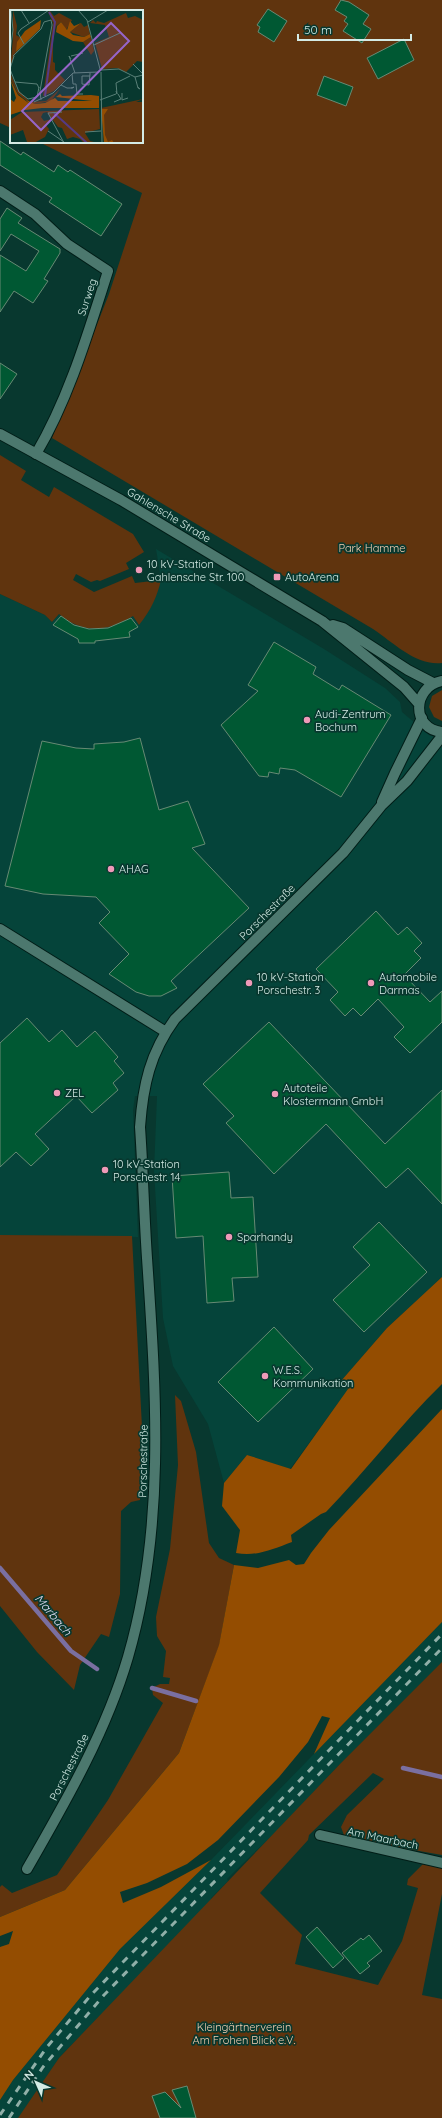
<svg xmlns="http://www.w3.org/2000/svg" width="442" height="2118" viewBox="0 0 442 2118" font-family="Quicksand,sans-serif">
  <rect width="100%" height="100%" fill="#08382f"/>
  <path fill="#05443a" d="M156,549L324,649L385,688L400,702L402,712L429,735L442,740V1277L387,1328L341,1381L349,1388L290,1469L247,1455L224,1483L208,1424L173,1366L163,1318L154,1171L157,1096H135L133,1110L138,1237L0,1235V594L45,615L52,622L59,614L74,625L84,628L99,629L161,580Z
    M442,1622V1662L340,1764L278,1830L236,1870L227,1879L228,1881L211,1898L212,1900L59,2058L19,2118H0V2100L13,2080L120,1949L211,1860Z"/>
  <path fill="#60340e" d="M0,0H442V663C416,666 394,643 373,629L52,438L109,294L142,193L39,142H142V11H11V128L0,123Z
    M0,455L26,471L21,480L49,497L54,487L133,534L144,552L126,563L129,569L100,581L97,580L91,582L76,574L73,580L94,592L132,576L135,583L161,580C157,597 151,610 139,625L133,616C108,632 82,634 59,614L52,622L45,615L0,594Z
    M442,690V721L434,717L429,707L432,696Z
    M0,1235L132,1236L142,1427L140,1500L131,1502L121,1511L120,1594L109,1637L101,1634L80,1665L74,1690L37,1652L0,1606Z
    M175,1395L181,1401L196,1452L209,1543L219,1558L234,1565L219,1646L179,1753L65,1890L0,1917V1887L2,1885L12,1893L57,1875L108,1800L163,1703L153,1695L152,1688L160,1684H169L170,1678L163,1677L166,1651L157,1636L156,1617L170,1549L178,1465Z
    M442,1662V1855L345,1838L341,1827L347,1815L384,1779L373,1773L309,1835L308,1840L260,1893L302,1935L295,1964L378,1985L402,1941L418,1888L407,1885L408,1879L423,1864L442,1868V1894L422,1995L442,1999V2118H18L59,2058L340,1764Z"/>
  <path fill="#944d01" d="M442,1277V1384C401,1424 366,1471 326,1512L321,1514L291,1535L292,1542C273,1549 256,1557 236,1553L240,1530L222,1506L224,1483L247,1455L291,1469L348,1389L341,1381L387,1328Z
    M442,1409V1622L314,1754L330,1718L322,1716L308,1742L279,1777L218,1840L187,1864L147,1883L120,1892L123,1903L161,1887L211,1860L120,1949L13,2080L0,2100V1947L9,1944L13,1931L0,1936V1917L65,1890L179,1753L219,1645L234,1565L258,1568L289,1560L296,1565L304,1564L311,1553L329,1530Z"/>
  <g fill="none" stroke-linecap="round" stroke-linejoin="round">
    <path stroke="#7a6fa1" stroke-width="4.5" d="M0,1568L71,1651L97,1669
      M152,1688L196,1701
      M403,1768L442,1777"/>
  </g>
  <path fill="#005833" stroke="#678a74" d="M341,0L349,2L369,15L363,24L371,29L362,43L343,31L348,24L344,21L347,17L335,10Z
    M268,9L287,21L274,42L258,32L260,27L257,25Z
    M404,39L414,60L378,79L367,58Z
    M324,76L353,87L346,106L317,95Z
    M0,141L21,155L23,152L54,172L58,165L68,172L70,170L122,204L101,236L49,202L52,198L0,165Z
    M7,208L22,218L18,223L60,249V253L44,279L48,281L33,303L14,291L0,312V255L26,271L39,251L11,234L0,251V219Z
    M0,363L17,374L0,399Z
    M61,616L74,625L89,629L108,628L131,618L138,627L129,632L130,637L95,641V643H79L78,639L53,625Z
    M274,642L316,667L313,674L339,690L342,685L391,715L341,797L295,770L280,768L279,774L269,772L268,777L259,776L221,725L258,691L248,685Z
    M140,738L159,810L188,801L205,844L192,848L249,908L171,981L177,988L161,996H149L136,992L109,974L129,954L99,923L110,912L96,897L43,894L5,886L42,741L76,748L94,749V744L124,742Z
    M376,911L398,935L407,927L422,943L414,951L421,958L404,975L430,1002L442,991V1022L410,1053L394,1037L404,1027L378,999L361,1016L353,1008L345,1016L330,1000L338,992L316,969Z
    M27,1018L49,1042L62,1030L77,1047L95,1031L118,1057L114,1061L124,1073L113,1083L118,1090L92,1113L76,1096L35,1134L49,1149L31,1166L16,1152L0,1167V1043Z
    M269,1022L385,1144L442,1090V1204L408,1168L386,1188L326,1124L274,1174L226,1123L234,1116L203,1084Z
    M229,1172L231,1198L253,1197L258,1277L232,1278L234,1301L207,1303L203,1236L176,1238L172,1176Z
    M379,1222L427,1272L364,1332L333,1300L370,1265L353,1247Z
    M274,1327L313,1369L258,1422L218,1382Z
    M317,1927L344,1958L333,1968L306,1937Z
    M369,1935L382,1951L367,1963L370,1966L360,1974L342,1953L361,1938L363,1940Z
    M187,2086L196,2118H160L152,2096L165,2092L181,2108L172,2090Z"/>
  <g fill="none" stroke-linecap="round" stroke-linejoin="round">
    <defs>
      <path id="minor" d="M0,191L35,214L67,244L108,271C88,333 69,398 36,454
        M382,802L395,773L422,718
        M0,929L166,1032
        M320,1835L442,1863
        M27,1869C66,1801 106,1732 128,1657C166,1526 156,1392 147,1258C144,1214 143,1170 140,1127C143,1085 150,1053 175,1019L343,853L381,806L407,781L442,736"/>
      <path id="tertiary" d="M0,434L121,500L322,621L404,687L419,704
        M333,625L343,628L408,670L433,683
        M442,681C412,687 411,729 442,732"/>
    </defs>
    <use href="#minor" stroke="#001d17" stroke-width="12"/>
    <use href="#tertiary" stroke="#001d17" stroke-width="12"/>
    <use href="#minor" stroke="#4c786e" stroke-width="10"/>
    <use href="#tertiary" stroke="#4c786e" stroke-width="10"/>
    <path stroke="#90afa8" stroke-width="3" stroke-dasharray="7 7" stroke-linecap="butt" d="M0,2115L47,2047L91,1995L442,1634
      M9,2118L43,2067L104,1995L442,1648"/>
  </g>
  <g fill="#ef9ab8" stroke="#08382f" stroke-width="1.5">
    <circle cx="139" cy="570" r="4"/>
    <rect x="273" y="573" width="8" height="8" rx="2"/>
    <circle cx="307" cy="720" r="4"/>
    <circle cx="111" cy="869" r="4"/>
    <circle cx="249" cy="983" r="4"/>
    <circle cx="371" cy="983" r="4"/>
    <circle cx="57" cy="1093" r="4"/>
    <circle cx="275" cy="1094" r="4"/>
    <circle cx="105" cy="1170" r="4"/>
    <circle cx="229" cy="1237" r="4"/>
    <circle cx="265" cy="1376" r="4"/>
  </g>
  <g text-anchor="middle" stroke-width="3.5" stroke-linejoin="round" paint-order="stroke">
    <g font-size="11" fill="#d4ebe5" stroke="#08382f">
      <text transform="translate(87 297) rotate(-72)" y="4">Surweg</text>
      <text transform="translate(169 515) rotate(31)" y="4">Gahlensche Straße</text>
      <text transform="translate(267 912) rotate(-45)" y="4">Porschestraße</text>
      <text transform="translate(143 1461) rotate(-89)" y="4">Porschestraße</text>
      <text transform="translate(69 1767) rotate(-63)" y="4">Porschestraße</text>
      <text transform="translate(383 1838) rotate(12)" y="4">Am Maarbach</text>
    </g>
    <g font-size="11" fill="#f7ceb1" stroke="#08382f">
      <text x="372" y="552">Park Hamme</text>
      <text x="244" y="2031">Kleingärtnerverein<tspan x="244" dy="13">Am Frohen Blick e.V.</tspan></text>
    </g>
    <g font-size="11" fill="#d4ebe5" stroke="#08382f" text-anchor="start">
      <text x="147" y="568">10 kV-Station<tspan x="147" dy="13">Gahlensche Str. 100</tspan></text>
      <text x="285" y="581">AutoArena</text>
      <text x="315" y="718">Audi-Zentrum<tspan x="315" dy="13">Bochum</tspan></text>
      <text x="119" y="873">AHAG</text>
      <text x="257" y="981">10 kV-Station<tspan x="257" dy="13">Porschestr. 3</tspan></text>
      <text x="379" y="981">Automobile<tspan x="379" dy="13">Darmas</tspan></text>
      <text x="283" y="1092">Autoteile<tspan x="283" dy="13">Klostermann GmbH</tspan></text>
      <text x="65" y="1097">ZEL</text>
      <text x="113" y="1168">10 kV-Station<tspan x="113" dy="13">Porschestr. 14</tspan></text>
      <text x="237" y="1241">Sparhandy</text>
      <text x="273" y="1374">W.E.S.<tspan x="273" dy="13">Kommunikation</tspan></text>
    </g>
    <g font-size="12" font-style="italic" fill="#e4def4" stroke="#08382f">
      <text transform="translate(53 1615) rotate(50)" y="4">Marbach</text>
    </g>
  </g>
  <g transform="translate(10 10)">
    <rect width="133" height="133" fill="#08382f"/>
    <path d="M3,0L7,16L6,25L11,28L0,58L3,28ZM40,1L44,6L49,3L62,10L56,20L51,12L46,16L43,30V52L45,53V60L55,70L44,81L33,86L43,13L38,2ZM116,3L118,8L125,6L133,10V52L127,51L116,62L107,58L92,59L85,33L99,27L95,15L80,13L83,10L86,13L87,11L94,13ZM71,13L74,17L78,15L80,24L74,27L60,22ZM81,27L84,41L81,45L73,32ZM0,62L7,79L20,92L36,91L50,79L41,91L25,94L18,92L8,84L0,68ZM133,89L126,92H133V133H95L91,98ZM89,99L90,119L75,123L80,131L88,133H74L70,129L63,127L57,129L52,118L48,117L37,102L33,103L31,107L34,111L42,109L35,114L39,119L35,127L24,133H15L17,132L13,120L0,125V110L12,102Z" fill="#60340e"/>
    <path d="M31,10L30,19L6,42L7,32L15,21ZM60,11L64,16L71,13L60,22L63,25L74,27L80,24L81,27L73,32L63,31L46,22L47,16L51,12L57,20ZM0,69L8,85L20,94L16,90L25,94L35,93L45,88L48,91H82L46,87L50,84L52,86L81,85L89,86V98H32L15,100L0,105V89L4,92L6,88ZM91,99H98L94,105L95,125L98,132L102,130L104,133H94Z" fill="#944d01"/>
    <path fill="none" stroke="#543a84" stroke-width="2" d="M35,86L45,12L39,2M44,103L77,133"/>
    <path fill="none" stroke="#5a8078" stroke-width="1" d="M11,0L19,13M68,0L77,10L90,59M78,12L98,0M14,34L8,23L11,19L39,0M84,35L110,23M0,42L3,20L1,0M3,46L31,19L34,12L41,10L42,15L30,81L31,90M4,46L0,59L5,72L27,74L29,78M61,46L73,43M61,49L59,46L65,63M123,54L133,64M91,60L109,59L125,67L133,65M91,62L92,133M62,64L63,74H66L67,84H73M80,66H72V74L79,75L80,64V63M125,67L128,78L130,79L128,77M5,72L9,82L18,89L27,87L29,77M51,75L57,78H63L64,77L61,78M106,81L107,84L106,73L120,66M112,83V90L118,88M90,90L106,84M24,92L43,83L63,63L89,62M104,92L111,89L108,84M38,103L54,133M38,103L52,102M38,121L54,132M75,122L91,121"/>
    <path fill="#9665ca" fill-opacity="0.15" stroke="#9665ca" stroke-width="2" d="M101,13L119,31L31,120L12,101Z"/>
    <rect width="133" height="133" fill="none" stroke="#d4ebe5" stroke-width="2"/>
  </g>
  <g transform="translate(36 2082) rotate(315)" stroke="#08382f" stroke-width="3" paint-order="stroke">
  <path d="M0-3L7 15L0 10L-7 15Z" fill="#d4ebe5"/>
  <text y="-6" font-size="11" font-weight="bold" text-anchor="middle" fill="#d4ebe5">N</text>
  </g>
  <path d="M298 34v6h113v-6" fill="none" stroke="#d4ebe5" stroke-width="2"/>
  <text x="304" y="34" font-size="12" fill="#d4ebe5" stroke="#08382f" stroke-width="3" paint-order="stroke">50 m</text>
</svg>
